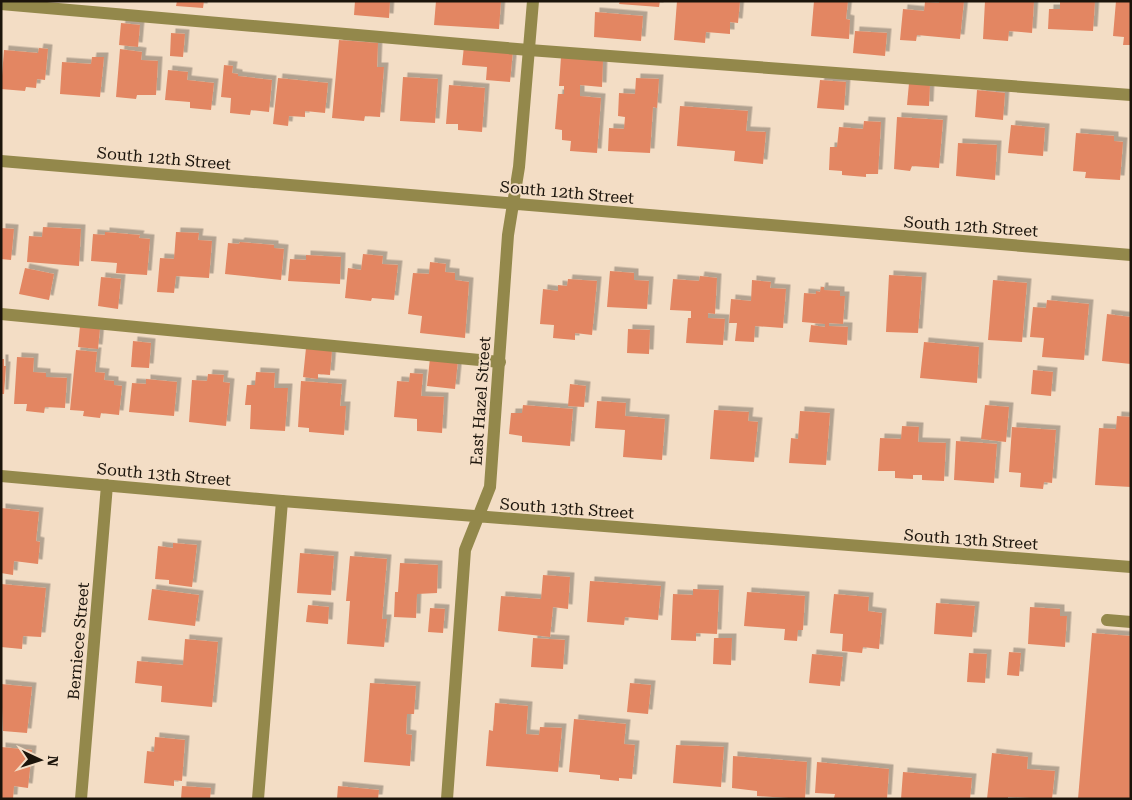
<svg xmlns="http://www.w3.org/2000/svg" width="1132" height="800" viewBox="0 0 1132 800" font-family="'Roboto Serif',serif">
  <defs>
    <filter id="shadow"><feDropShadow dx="4.5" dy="-4.5" stdDeviation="0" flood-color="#0004"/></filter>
  </defs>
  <rect width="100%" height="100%" fill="#f3ddc5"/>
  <path fill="#e38662" filter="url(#shadow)" d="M177,1H204L203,8L176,6Z
    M355,1H390L389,18L354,15Z
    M436,1H501L499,29L434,25Z
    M620,1H660L659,7L619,4Z
    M677,1H740L738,23L730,22V34L706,32L705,43L674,40Z
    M814,1H848L846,19L850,20L849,39L811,36Z
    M939,1H964L960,39L917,35L916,41L900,40L903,9L924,11L925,2L939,3Z
    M985,1H1034L1032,33L1009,31L1008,41L983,39Z
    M1060,1H1095L1093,31L1048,29L1049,9H1060Z
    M1116,1H1131V45H1123L1124,37L1113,36Z
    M595,12L643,16L641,41L594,37Z
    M121,23L140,25L138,47L119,45Z
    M855,31L887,33L885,56L853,53Z
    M171,33L185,34L183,57L170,56Z
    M339,40L378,43L377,67H384L380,117L365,116L364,121L332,118Z
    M464,46L513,50L510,82L486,80L487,67L462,65Z
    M39,48L48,49L45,80L37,79L36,88L26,87L25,91L1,89L4,50L38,53Z
    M120,49L142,52L141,60L158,61L156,95H137L136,99L116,97Z
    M92,57H104L100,97L60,94L62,62L91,64Z
    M561,57L603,60L602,87L580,85V96L601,98L597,153L570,151L571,141L562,140V130L555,129L558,94H564V86H559Z
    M224,65L233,66L232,73L238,74V76L272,80L269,112L251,110L250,115L230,113L231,98L221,97Z
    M168,70L188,72L187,80L214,83L211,110L190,108V102L165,100Z
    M403,77L438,79L435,123L400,121Z
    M278,78L328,83L325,113L305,111V117L289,116L288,126L273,124Z
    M636,78L659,79L657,108L653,107L650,153L608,151L609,128L624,129L625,117L618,116L619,93L635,94Z
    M820,80L846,82L844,110L817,108Z
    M909,83L930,84L929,106L907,105Z
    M449,85L485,88L482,132L458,130V124H446Z
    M977,90L1005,93L1003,120L975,117Z
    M680,106L748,111L746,131L766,132L763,164L734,161L735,151L677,146Z
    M897,117L943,120L939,168L912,166L910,171L894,169Z
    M864,121L881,122L878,174H866V177L842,175V171L829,170L830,147H837L839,127L863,129Z
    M1011,125L1045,128L1043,156L1008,153Z
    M1076,133L1114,136V141L1123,142L1120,180L1085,178L1086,172L1073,171Z
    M958,143L997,145L995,180L956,176Z
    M43,227L81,229L79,266L27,262L29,236L42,237Z
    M1,228L14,229L11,260L1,259Z
    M105,232L140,235L139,238L150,239L147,275L116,273L117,263L91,261L93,234L105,235Z
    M176,232L199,233L198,240L212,241L209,278L176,276L174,293L157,292L160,258L174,259Z
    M240,242L274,245V248L284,249L281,280L225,274L228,243L239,244Z
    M363,254L383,256L382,264L398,265L394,300L372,298L371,301L345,298L348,268L361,270Z
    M306,255L341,257L340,284L288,281L290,259L306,260Z
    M430,262L446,264L445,272L455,273V280L469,282L465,338L420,333L422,316L408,314L413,273L429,274Z
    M25,268L54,274L49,300L19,294Z
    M610,271L634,273V280L649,281L647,309L607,307Z
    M889,275L922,277L918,333L886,332Z
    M700,276L717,278L715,314L708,313V318L725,319L723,345L686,343L688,318H691V311L670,310L673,279L699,281Z
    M101,277L121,279L118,309L98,306Z
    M568,279L597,281L592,335L575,333V340L553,338L554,325L540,324L543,289L558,291V285L567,286Z
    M752,280L771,282L770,288L786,289L783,328L755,326L754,342L735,341L737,323H729L731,299L751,301Z
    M993,280L1027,283L1022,342L988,340Z
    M821,287H824V290L840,291V296H845L843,324L829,323V326L848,327L847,345L809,342L811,325L825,327V324L802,322L804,293L816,294V291L820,292Z
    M1047,300L1089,304L1084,360L1042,357L1044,338L1030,337L1033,307L1046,308Z
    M1107,314L1131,317V364L1102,361Z
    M80,326L100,328L98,349L78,347Z
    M628,329L650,330L649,354L627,353Z
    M133,341L151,343L149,368L131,367Z
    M924,342L979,347L977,383L920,378Z
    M306,348L332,350L330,375L318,374V379L303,377Z
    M76,350L97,352L95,372L105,373L104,380L114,381V385L122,386L119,415L101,413L100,418L83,416L84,411L70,410Z
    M17,357L34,358L33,372L46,373V377L67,378L65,408L45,407L44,413L26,411L27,404H14Z
    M430,358L458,360L455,389L427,386Z
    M1,359H4V366H6L4,394H1Z
    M1033,370L1053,372L1051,396L1031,394Z
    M256,372L275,373L274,388H288L285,431L250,429L251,405H245L247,385H255Z
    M410,373L423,374L421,396L444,397L442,433L417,431V419L394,417L397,381L409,382Z
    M208,374L224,375L223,382L230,383L226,426L189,422L192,380L207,381Z
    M146,379L177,382L174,416L129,412L132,383L146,384Z
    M301,381L342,384L340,406H346L344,435L309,432V428L298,427Z
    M570,384L586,386L584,407L568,406Z
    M597,401L626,403L625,416L665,419L662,460L623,457L625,430L595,428Z
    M523,405L573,409L570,446L522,442V436L509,434L511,413H522Z
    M985,405L1009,407L1006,442L981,439Z
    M714,410L749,412L748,421L758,422L754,462L710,459Z
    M800,411L830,413L826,465L789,463L791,438L798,439Z
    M1117,416L1131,417V487L1095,485L1099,428L1116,429Z
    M902,426L919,427L918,442L946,443L944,481L922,480V475H913V479L895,478V471H878L880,438L901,439Z
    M1012,427L1056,430L1052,483L1044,482L1043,489L1020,487L1021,473L1009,472Z
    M956,441L997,444L994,483L954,480Z
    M1,508L39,512L36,541L40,542L38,564L14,561L13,575L1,573Z
    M173,543L197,545L192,587L169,584V580L155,579L158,546L173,548Z
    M300,553L334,556L331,595L297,593Z
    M350,556L387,559L382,619H387L384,647L347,644L350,601H346Z
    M400,563L438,565L437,593L417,594L416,618L394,617L395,592H398Z
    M543,575L570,577L568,609L553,607L550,637L498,631L501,596L541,599Z
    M590,581L661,586L658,620L625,617L624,625L587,622Z
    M1,584L46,588L41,637L23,636L22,649L1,647Z
    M152,589L199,595L195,626L148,620Z
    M693,589L719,590L717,634L696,633V641L671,640L673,594L693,595Z
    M747,592L805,596L803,630H798L797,641L784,640L785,629L744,626Z
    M834,594L869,597L868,611L882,613L879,649L863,647L862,653L842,651L843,634L830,633Z
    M936,603L975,606L972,637L934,634Z
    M308,605L329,607L328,624L306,622Z
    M1030,607L1060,609V616H1067L1065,647L1028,644Z
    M430,608L445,609L443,633L428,632Z
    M1092,633L1131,636V799H1078Z
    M533,638L565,640L563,669L531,667Z
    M714,638H732L731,665L713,664Z
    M185,639L218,642L212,707L161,702L162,686L135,683L137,661L183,665Z
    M1009,652L1021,653L1019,676L1007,675Z
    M969,653L987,654L985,683L967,682Z
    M812,654L843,657L840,686L809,683Z
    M370,683L416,686L414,714H407L406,734L412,735L410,766L364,762Z
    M630,683L651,685L648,714L627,712Z
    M1,684L32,687L27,733L3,731Z
    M495,703L528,706L526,734L539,735L540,727L562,728L558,772L486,766L489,730L493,731Z
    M574,719L626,724L624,744L635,745L632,779L619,778V781L600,779V775L569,772Z
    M155,737L185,740L182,781L174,780V786L144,783L147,751L154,752Z
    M676,745L724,747L721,787L673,783Z
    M1,747L32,750L28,788L14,786L13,799H1Z
    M992,753L1028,757L1027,769L1055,771L1052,799L1008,797V799H987Z
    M733,756L807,762L805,799L757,796V791L732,788Z
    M817,762L889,769L887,799L834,798L835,794L815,793Z
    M903,772L972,778L970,799H901Z
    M182,786L211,788L210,799H181Z
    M338,786L379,790L378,799H337Z"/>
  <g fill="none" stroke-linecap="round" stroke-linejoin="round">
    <path stroke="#93884b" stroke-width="12" d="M1,4L529,50L1131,95
      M1,314L500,362
      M1107,620L1131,622
      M258,799L282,501"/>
    <path stroke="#93884b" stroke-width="12" d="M1,161L1131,255
      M1,476L282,501L1131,567
      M81,799L107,485
      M447,799L465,550L490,487L508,235L519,167L533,1"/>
  </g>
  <g text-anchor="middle" stroke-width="4" stroke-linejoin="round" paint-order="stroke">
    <g font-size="16" fill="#1b140b" stroke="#f3ddc5">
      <text transform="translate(164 158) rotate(5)" y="6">South 12th Street</text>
      <text transform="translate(567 192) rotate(5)" y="6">South 12th Street</text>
      <text transform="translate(971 226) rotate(4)" y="6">South 12th Street</text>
      <text transform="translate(480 401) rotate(-86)" y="6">East Hazel Street</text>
      <text transform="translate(164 474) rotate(5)" y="6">South 13th Street</text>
      <text transform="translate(567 508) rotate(4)" y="6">South 13th Street</text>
      <text transform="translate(971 539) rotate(4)" y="6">South 13th Street</text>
      <text transform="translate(78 641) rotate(-85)" y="6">Berniece Street</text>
    </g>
  </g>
  <rect width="1132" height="800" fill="none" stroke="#1b140b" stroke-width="5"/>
  <g transform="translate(40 760) rotate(94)" stroke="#f3ddc5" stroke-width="4" paint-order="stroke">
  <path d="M0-4L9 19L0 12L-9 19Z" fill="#1b140b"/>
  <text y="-8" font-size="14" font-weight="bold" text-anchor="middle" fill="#1b140b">N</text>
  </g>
</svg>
